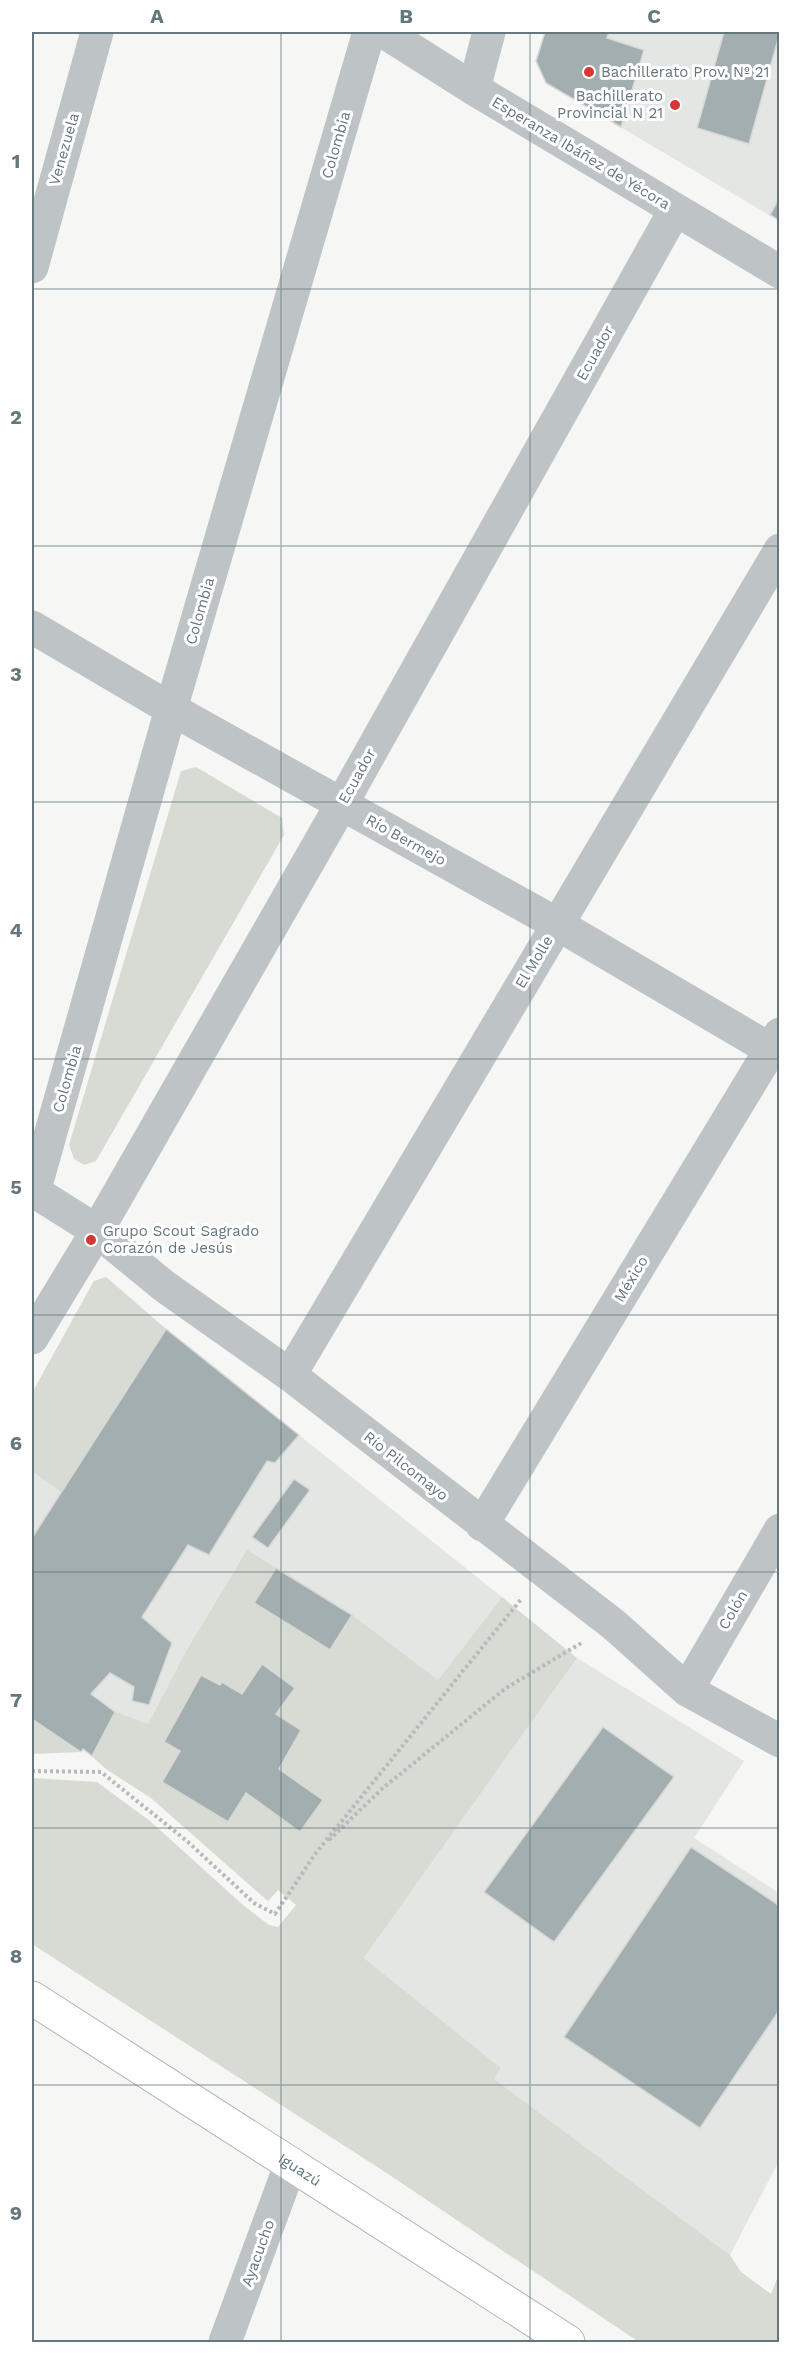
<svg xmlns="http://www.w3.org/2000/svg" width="811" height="2374" viewBox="0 0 811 2374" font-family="'Work Sans',sans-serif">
  <rect width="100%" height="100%" fill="#f6f6f4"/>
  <path fill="#e4e6e4" d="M545,32H779V221L546,83L536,61Z
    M106,1277L166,1329L502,1597L268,1901L151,1798L106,1769L84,1749L81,1752L32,1719V1393L94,1281Z
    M577,1658L744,1761L694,1838L779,1893V2161L730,2255L493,2079L501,2068L364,1958Z"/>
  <path fill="#d8dbd3" d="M196,767L282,818L284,835L96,1161L84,1165L74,1159L69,1145L181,771Z
    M106,1277L166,1329L61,1492L32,1471V1393L94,1281Z
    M247,1550L352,1615L438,1680L502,1597L577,1658L364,1958L501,2068L494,2079L730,2255L741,2272L771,2294L779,2274V2342H639L385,2172L32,1944V1778L97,1782L150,1821L243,1905L269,1925L278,1927L296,1905L278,1890L268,1901L151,1798L106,1769L92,1756L115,1712L148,1724L188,1648Z
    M32,1719L81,1752L32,1754Z"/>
  <path fill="#a3aeb0" stroke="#d8d8d6" stroke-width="1.5" d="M545,32H609L607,38L644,50L621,127L546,83L536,61Z
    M724,32H780L749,144L697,128Z
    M780,197V221L770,215Z
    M166,1329L299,1435L275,1463L267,1461L209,1555L188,1545L142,1617L172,1643L149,1705L132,1701L134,1687L110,1673L91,1694L115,1712L92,1756L83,1749L81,1752L32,1719V1538Z
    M294,1479L310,1490L268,1548L252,1537Z
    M276,1568L352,1615L330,1650L254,1603Z
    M262,1664L295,1688L276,1714L301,1730L279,1769L323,1800L300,1832L246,1793L228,1822L162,1782L180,1751L164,1742L201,1675L220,1685L222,1682L242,1694Z
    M603,1727L674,1777L554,1942L484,1892Z
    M691,1847L780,1906V2009L700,2128L564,2037Z"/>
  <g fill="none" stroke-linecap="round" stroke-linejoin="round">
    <defs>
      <g id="secondary">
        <path id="s1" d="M32,1998L568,2342"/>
      </g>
    </defs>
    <use href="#secondary" stroke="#aeb6b8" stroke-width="35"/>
    <path stroke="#b6babc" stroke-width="4" stroke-dasharray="3 3" stroke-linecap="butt" d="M32,1771L101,1772L188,1842L254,1903L275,1914L316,1853L522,1598
      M329,1840L383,1788L506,1688L583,1642"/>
    <path stroke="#bec3c5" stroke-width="33" d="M384,32L474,89L780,272
      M474,89L489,32
      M32,267L97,32
      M32,627L171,709L557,924L780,1055
      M32,1190L97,1231L164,1286L290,1375L613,1624L687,1690L780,1741
      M34,1192L171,709L369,32
      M32,1338L97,1231L341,805L675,210
      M290,1375L780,550
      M482,1525L780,1034
      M687,1690L780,1530
      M225,2342L291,2163"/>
    <use href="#secondary" stroke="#fff" stroke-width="33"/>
  </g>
  <path fill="none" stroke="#64777c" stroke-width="1.5" stroke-opacity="0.55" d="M281,32V2342M530,32V2342M32,289H780M32,546H780M32,802H780M32,1059H780M32,1315H780M32,1572H780M32,1828H780M32,2085H780"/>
  <g fill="#d53735" stroke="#fff" stroke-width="2">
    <circle cx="589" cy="72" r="6"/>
    <circle cx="675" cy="105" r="6"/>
    <circle cx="91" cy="1240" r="6"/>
  </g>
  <g text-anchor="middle" stroke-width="6" stroke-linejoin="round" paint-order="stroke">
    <g font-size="15" fill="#64777c" stroke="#fff" text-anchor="start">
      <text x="601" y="77">Bachillerato Prov. Nº 21</text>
      <text x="663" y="101" text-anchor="end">Bachillerato<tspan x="663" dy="17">Provincial N 21</tspan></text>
      <text x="103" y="1236">Grupo Scout Sagrado<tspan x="103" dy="17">Corazón de Jesús</tspan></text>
    </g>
    <g font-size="15" fill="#64777c" stroke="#fff">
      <text transform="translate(336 145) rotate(-74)" y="5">Colombia</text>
      <text transform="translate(64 149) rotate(-74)" y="5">Venezuela</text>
      <text transform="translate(581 153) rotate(31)" y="5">Esperanza Ibáñez de Yécora</text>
      <text transform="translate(595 353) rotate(-61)" y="5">Ecuador</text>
      <text transform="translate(200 611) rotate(-74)" y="5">Colombia</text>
      <text transform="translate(357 776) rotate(-61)" y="5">Ecuador</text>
      <text transform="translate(406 840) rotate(29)" y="5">Río Bermejo</text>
      <text transform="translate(534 962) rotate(-59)" y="5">El Molle</text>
      <text transform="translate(67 1079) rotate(-74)" y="5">Colombia</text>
      <text transform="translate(631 1279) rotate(-59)" y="5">México</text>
      <text transform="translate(406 1466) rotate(38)" y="5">Río Pilcomayo</text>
      <text transform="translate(733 1610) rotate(-60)" y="5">Colón</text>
      <text dy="5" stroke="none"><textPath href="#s1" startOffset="318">Iguazú</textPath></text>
      <text transform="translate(258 2253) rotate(-70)" y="5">Ayacucho</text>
    </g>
  </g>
  <rect width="811" height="2374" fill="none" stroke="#ffffff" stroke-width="66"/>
  <rect x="33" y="33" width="745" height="2308" fill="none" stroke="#64777c" stroke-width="2"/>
  <g font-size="20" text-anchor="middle" font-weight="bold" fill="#64777c">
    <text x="157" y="23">A</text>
    <text x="406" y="23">B</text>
    <text x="654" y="23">C</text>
    <text x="16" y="168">1</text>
    <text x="16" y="424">2</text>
    <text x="16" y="681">3</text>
    <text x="16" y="937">4</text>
    <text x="16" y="1194">5</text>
    <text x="16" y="1450">6</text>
    <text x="16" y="1707">7</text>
    <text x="16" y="1963">8</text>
    <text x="16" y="2220">9</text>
  </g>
</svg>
